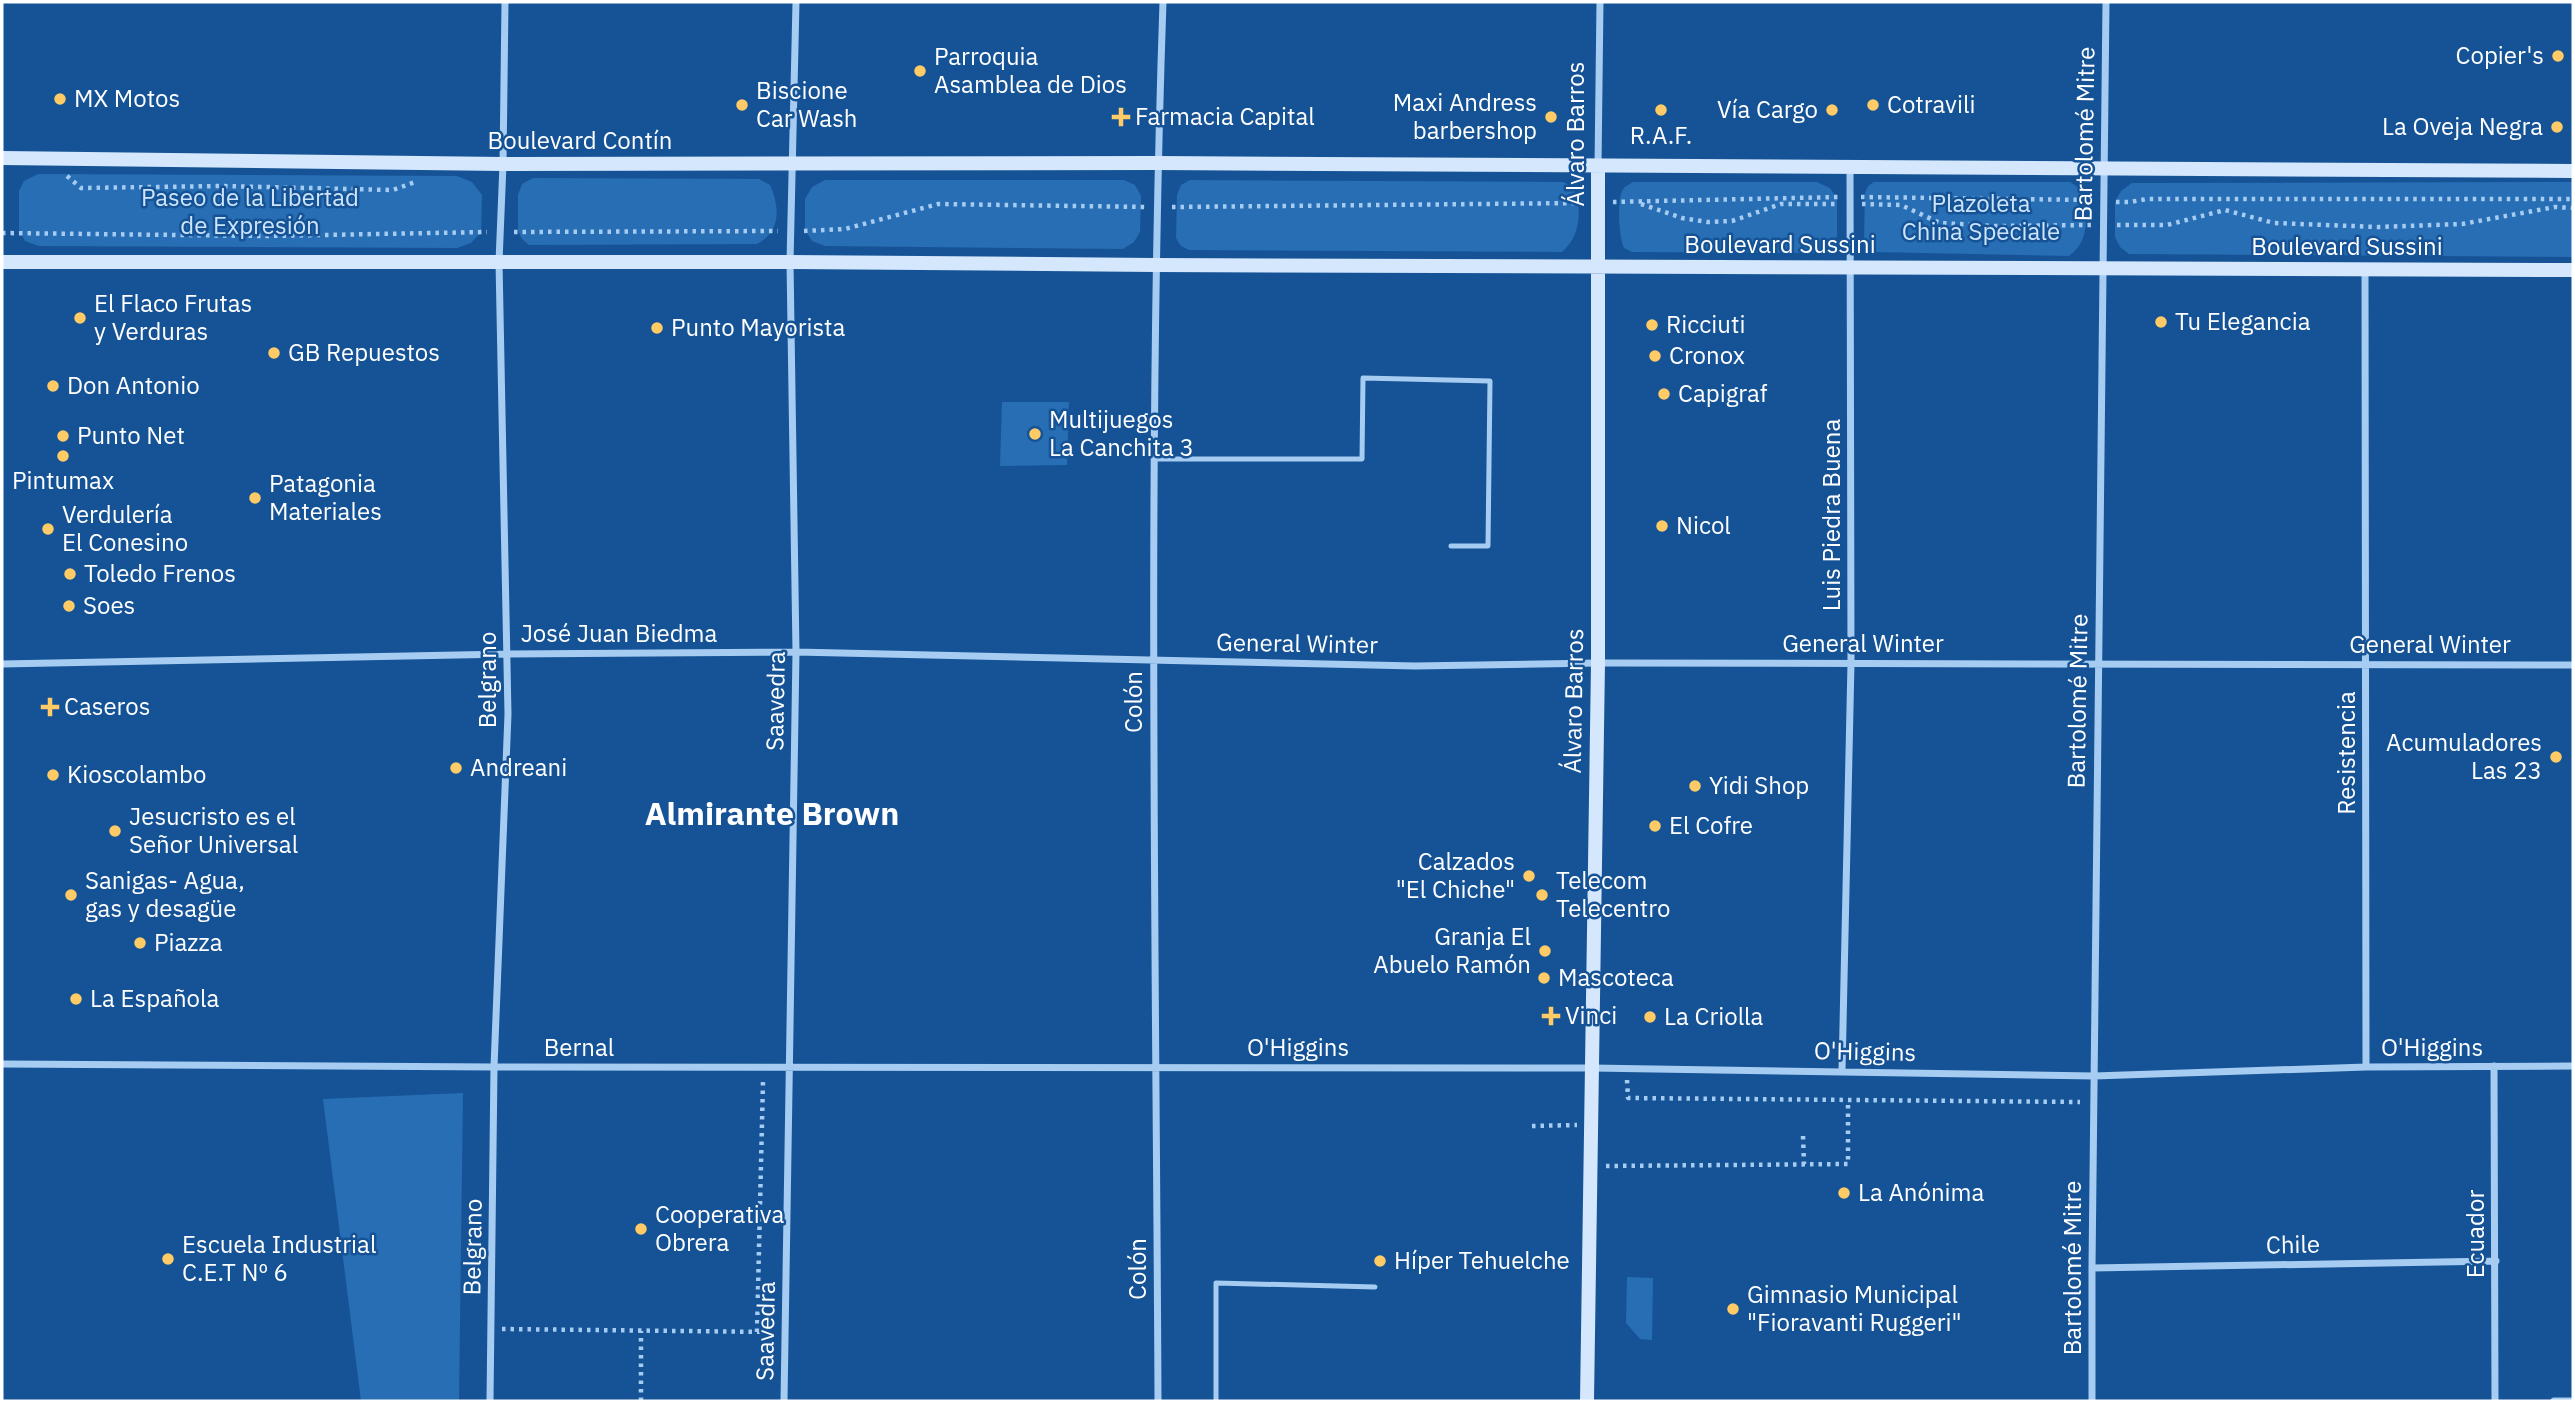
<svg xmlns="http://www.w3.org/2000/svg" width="2575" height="1403" viewBox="0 0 2575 1403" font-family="'IBM Plex Sans',sans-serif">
  <rect width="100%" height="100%" fill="#155396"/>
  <path fill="#286eb4" d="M38,174L457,176L472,182L482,195L481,232L471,243L457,248L39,246L25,241L19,229V191L24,181Z
    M533,178L759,179L770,185C780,207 781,232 757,244L529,245L522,239L518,231V195L522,184Z
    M825,180H1124L1135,185L1141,196L1140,232L1134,242L1123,249L825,246L812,241L805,230V199L812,187Z
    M1190,180L1563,182L1574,187C1582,209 1581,236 1562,252L1189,250L1181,246L1176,238L1177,195L1181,185Z
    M1633,182H1817L1830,188L1837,199V236L1829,247L1817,253L1632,252L1624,248C1619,238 1616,197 1624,188C1624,187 1633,182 1633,182Z
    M1874,182H2070L2082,190C2088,214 2090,242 2069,256L1874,252L1864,242L1865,193L1868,186Z
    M2573,182V257L2129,254L2120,247L2115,237V202L2121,191L2132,183Z
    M1002,402H1069L1067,465L1000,466Z
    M463,1093L459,1401H361L323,1099Z
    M1627,1277L1653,1278L1652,1340L1640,1339L1626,1323Z"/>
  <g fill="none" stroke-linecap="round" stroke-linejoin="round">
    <path stroke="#a6ccf2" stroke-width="4.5" stroke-dasharray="3.5 5" stroke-linecap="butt" d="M67,176L81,188L222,186L393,190L415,182
      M1861,197L2090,200
      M1613,202L1838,197
      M2116,202H2130L2147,199H2573
      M1641,204L1682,218L1708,222L1732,221L1781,204H1836
      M1862,204L1901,205L1940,223L1994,226L2091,225
      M1172,207L1583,203
      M2117,225H2167L2225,210L2274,223L2378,227L2462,224L2555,207L2573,208
      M804,231L845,229L938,204L1145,207
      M514,232L778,231
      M2,233L267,236L487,232
      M1627,1080L1628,1098L2080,1102
      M1532,1126L1577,1125
      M1803,1136L1804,1164
      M1606,1166L1848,1164V1100
      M502,1329L773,1332
      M757,1332L763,1081
      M641,1401V1331"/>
    <path stroke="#a6ccf2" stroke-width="5" d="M1154,459H1362L1363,378L1490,381L1488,546H1451
      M1216,1401V1283L1375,1287"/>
    <path stroke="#a6ccf2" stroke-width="7" d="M1598,166L1600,2
      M2365,270L2366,1067
      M2,664L508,654L796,652L1415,666L1598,663L2573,665
      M2,1064L494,1067L1592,1068L2094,1076L2366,1067L2573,1066
      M2494,1066L2495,1401
      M1842,1071L1851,663L1850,168
      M2092,1268L2496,1261
      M490,1401L494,1067L508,714L499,262L503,164L505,2
      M784,1401L796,652L790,262L796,2
      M1158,1401C1156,935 1147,468 1163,2
      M2092,1401V1268L2106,2
      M2554,1401H2573"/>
    <path stroke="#d4e7fc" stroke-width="14" d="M2,158L503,164L1158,163L2573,171
      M2,262H790L1155,265L2573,270
      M1587,1401L1598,663V167"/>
  </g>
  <g fill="#ffcb66" stroke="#155396" stroke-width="2.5">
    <circle cx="2558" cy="56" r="7"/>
    <circle cx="920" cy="71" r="7"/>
    <circle cx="60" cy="99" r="7"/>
    <circle cx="742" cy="105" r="7"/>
    <circle cx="1873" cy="105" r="7"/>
    <circle cx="1661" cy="110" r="7"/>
    <circle cx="1832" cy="110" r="7"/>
    <path d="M1117.5 106.5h7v7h7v7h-7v7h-7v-7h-7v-7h7z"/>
    <circle cx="1551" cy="117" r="7"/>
    <circle cx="2557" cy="127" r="7"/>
    <circle cx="80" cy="318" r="7"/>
    <circle cx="2161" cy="322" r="7"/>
    <circle cx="1652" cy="325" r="7"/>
    <circle cx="657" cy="328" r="7"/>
    <circle cx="274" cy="353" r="7"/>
    <circle cx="1655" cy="356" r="7"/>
    <circle cx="53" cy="386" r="7"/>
    <circle cx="1664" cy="394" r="7"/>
    <circle cx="1035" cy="434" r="7"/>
    <circle cx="63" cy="436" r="7"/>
    <circle cx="63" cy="456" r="7"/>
    <circle cx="255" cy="498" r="7"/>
    <circle cx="1662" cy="526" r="7"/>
    <circle cx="48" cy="529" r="7"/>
    <circle cx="70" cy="574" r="7"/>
    <circle cx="69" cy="606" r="7"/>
    <path d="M46.5 696.5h7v7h7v7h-7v7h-7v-7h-7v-7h7z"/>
    <circle cx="2556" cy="757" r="7"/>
    <circle cx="456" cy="768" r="7"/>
    <circle cx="53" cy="775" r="7"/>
    <circle cx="1695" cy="786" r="7"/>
    <circle cx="1655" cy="826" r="7"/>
    <circle cx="115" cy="831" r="7"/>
    <circle cx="1529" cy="876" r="7"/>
    <circle cx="71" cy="895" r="7"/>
    <circle cx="1542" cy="895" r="7"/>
    <circle cx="140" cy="943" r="7"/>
    <circle cx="1545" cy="951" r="7"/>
    <circle cx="1544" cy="978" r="7"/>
    <circle cx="76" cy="999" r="7"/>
    <path d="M1547.5 1005.5h7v7h7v7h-7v7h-7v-7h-7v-7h7z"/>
    <circle cx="1650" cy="1017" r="7"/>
    <circle cx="1844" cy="1193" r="7"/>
    <circle cx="641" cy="1229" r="7"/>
    <circle cx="168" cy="1259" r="7"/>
    <circle cx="1380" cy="1261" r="7"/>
    <circle cx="1733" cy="1309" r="7"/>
  </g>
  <g text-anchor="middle" stroke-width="5" stroke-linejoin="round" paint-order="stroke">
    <g font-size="24" fill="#fff" stroke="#155396" text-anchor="start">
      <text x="2544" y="64" text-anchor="end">Copier's</text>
      <text x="934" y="65">Parroquia<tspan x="934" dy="28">Asamblea de Dios</tspan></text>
      <text x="756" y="99">Biscione<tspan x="756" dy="28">Car Wash</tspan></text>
      <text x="74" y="107">MX Motos</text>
      <text x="1537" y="111" text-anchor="end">Maxi Andress<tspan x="1537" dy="28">barbershop</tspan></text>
      <text x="1887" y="113">Cotravili</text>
      <text x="1818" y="118" text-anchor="end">Vía Cargo</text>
      <text x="1135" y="125">Farmacia Capital</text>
      <text x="2543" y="135" text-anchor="end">La Oveja Negra</text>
      <text x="1661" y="144" text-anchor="middle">R.A.F.</text>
      <text x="94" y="312">El Flaco Frutas<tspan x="94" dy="28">y Verduras</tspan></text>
      <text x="2175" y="330">Tu Elegancia</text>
      <text x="1666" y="333">Ricciuti</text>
      <text x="671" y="336">Punto Mayorista</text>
      <text x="288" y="361">GB Repuestos</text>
      <text x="1669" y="364">Cronox</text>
      <text x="67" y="394">Don Antonio</text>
      <text x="1678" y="402">Capigraf</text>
      <text x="1049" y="428">Multijuegos<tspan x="1049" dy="28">La Canchita 3</tspan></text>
      <text x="77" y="444">Punto Net</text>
      <text x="63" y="489" text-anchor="middle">Pintumax</text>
      <text x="269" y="492">Patagonia<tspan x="269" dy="28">Materiales</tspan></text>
      <text x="62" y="523">Verdulería<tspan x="62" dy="28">El Conesino</tspan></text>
      <text x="1676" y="534">Nicol</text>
      <text x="84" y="582">Toledo Frenos</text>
      <text x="83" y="614">Soes</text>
      <text x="64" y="715">Caseros</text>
      <text x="2542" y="751" text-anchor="end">Acumuladores<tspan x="2542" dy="28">Las 23</tspan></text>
      <text x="470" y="776">Andreani</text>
      <text x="67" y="783">Kioscolambo</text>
      <text x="1709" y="794">Yidi Shop</text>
      <text x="129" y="825">Jesucristo es el<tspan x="129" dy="28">Señor Universal</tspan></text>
      <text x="1669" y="834">El Cofre</text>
      <text x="1515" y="870" text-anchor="end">Calzados<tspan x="1515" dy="28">"El Chiche"</tspan></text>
      <text x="85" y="889">Sanigas- Agua,<tspan x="85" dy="28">gas y desagüe</tspan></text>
      <text x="1556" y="889">Telecom<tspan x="1556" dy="28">Telecentro</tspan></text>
      <text x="1531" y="945" text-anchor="end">Granja El<tspan x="1531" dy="28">Abuelo Ramón</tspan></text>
      <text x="154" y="951">Piazza</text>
      <text x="1558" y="986">Mascoteca</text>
      <text x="90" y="1007">La Española</text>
      <text x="1565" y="1024">Vinci</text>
      <text x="1664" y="1025">La Criolla</text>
      <text x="1858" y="1201">La Anónima</text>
      <text x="655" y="1223">Cooperativa<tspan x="655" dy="28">Obrera</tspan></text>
      <text x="182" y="1253">Escuela Industrial<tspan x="182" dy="28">C.E.T Nº 6</tspan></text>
      <text x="1394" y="1269">Híper Tehuelche</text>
      <text x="1747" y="1303">Gimnasio Municipal<tspan x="1747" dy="28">"Fioravanti Ruggeri"</tspan></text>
    </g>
    <g font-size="24" fill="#fff" stroke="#155396">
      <text transform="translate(1576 134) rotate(-90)" y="8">Álvaro Barros</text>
      <text transform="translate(2085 134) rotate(-89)" y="8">Bartolomé Mitre</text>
      <text x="580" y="149">Boulevard Contín</text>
      <text x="1780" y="253">Boulevard Sussini</text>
      <text x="2347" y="255">Boulevard Sussini</text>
      <text transform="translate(1832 515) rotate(-90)" y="8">Luis Piedra Buena</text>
      <text x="619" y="642">José Juan Biedma</text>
      <text transform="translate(1297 644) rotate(1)" y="8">General Winter</text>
      <text x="1863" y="652">General Winter</text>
      <text x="2430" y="653">General Winter</text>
      <text transform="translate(488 680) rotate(-90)" y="8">Belgrano</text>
      <text transform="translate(776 701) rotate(-89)" y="8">Saavedra</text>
      <text transform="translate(1574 701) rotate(-89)" y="8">Álvaro Barros</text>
      <text transform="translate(2078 701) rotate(-89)" y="8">Bartolomé Mitre</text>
      <text transform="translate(1134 702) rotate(-90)" y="8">Colón</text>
      <text transform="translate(2347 753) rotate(-90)" y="8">Resistencia</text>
      <text x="579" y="1056">Bernal</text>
      <text x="1298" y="1056">O'Higgins</text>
      <text x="2432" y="1056">O'Higgins</text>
      <text transform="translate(1865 1052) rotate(1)" y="8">O'Higgins</text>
      <text transform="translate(2476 1234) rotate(-90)" y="8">Ecuador</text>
      <text transform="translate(2293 1245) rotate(-1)" y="8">Chile</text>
      <text transform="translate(473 1247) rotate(-89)" y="8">Belgrano</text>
      <text transform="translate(2073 1268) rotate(-90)" y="8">Bartolomé Mitre</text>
      <text transform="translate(1138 1269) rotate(-90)" y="8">Colón</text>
      <text transform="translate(766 1331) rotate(-89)" y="8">Saavedra</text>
    </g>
    <g font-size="24" fill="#cde5fc" stroke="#155396">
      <text x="250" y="206">Paseo de la Libertad<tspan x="250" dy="28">de Expresión</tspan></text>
      <text x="1981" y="212">Plazoleta<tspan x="1981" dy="28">China Speciale</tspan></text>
    </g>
    <g font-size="32" font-weight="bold" fill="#fff" stroke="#155396">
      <text x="772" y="825">Almirante Brown</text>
    </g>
  </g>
  <rect width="2575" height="1403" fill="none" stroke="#ffffff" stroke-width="7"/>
</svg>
